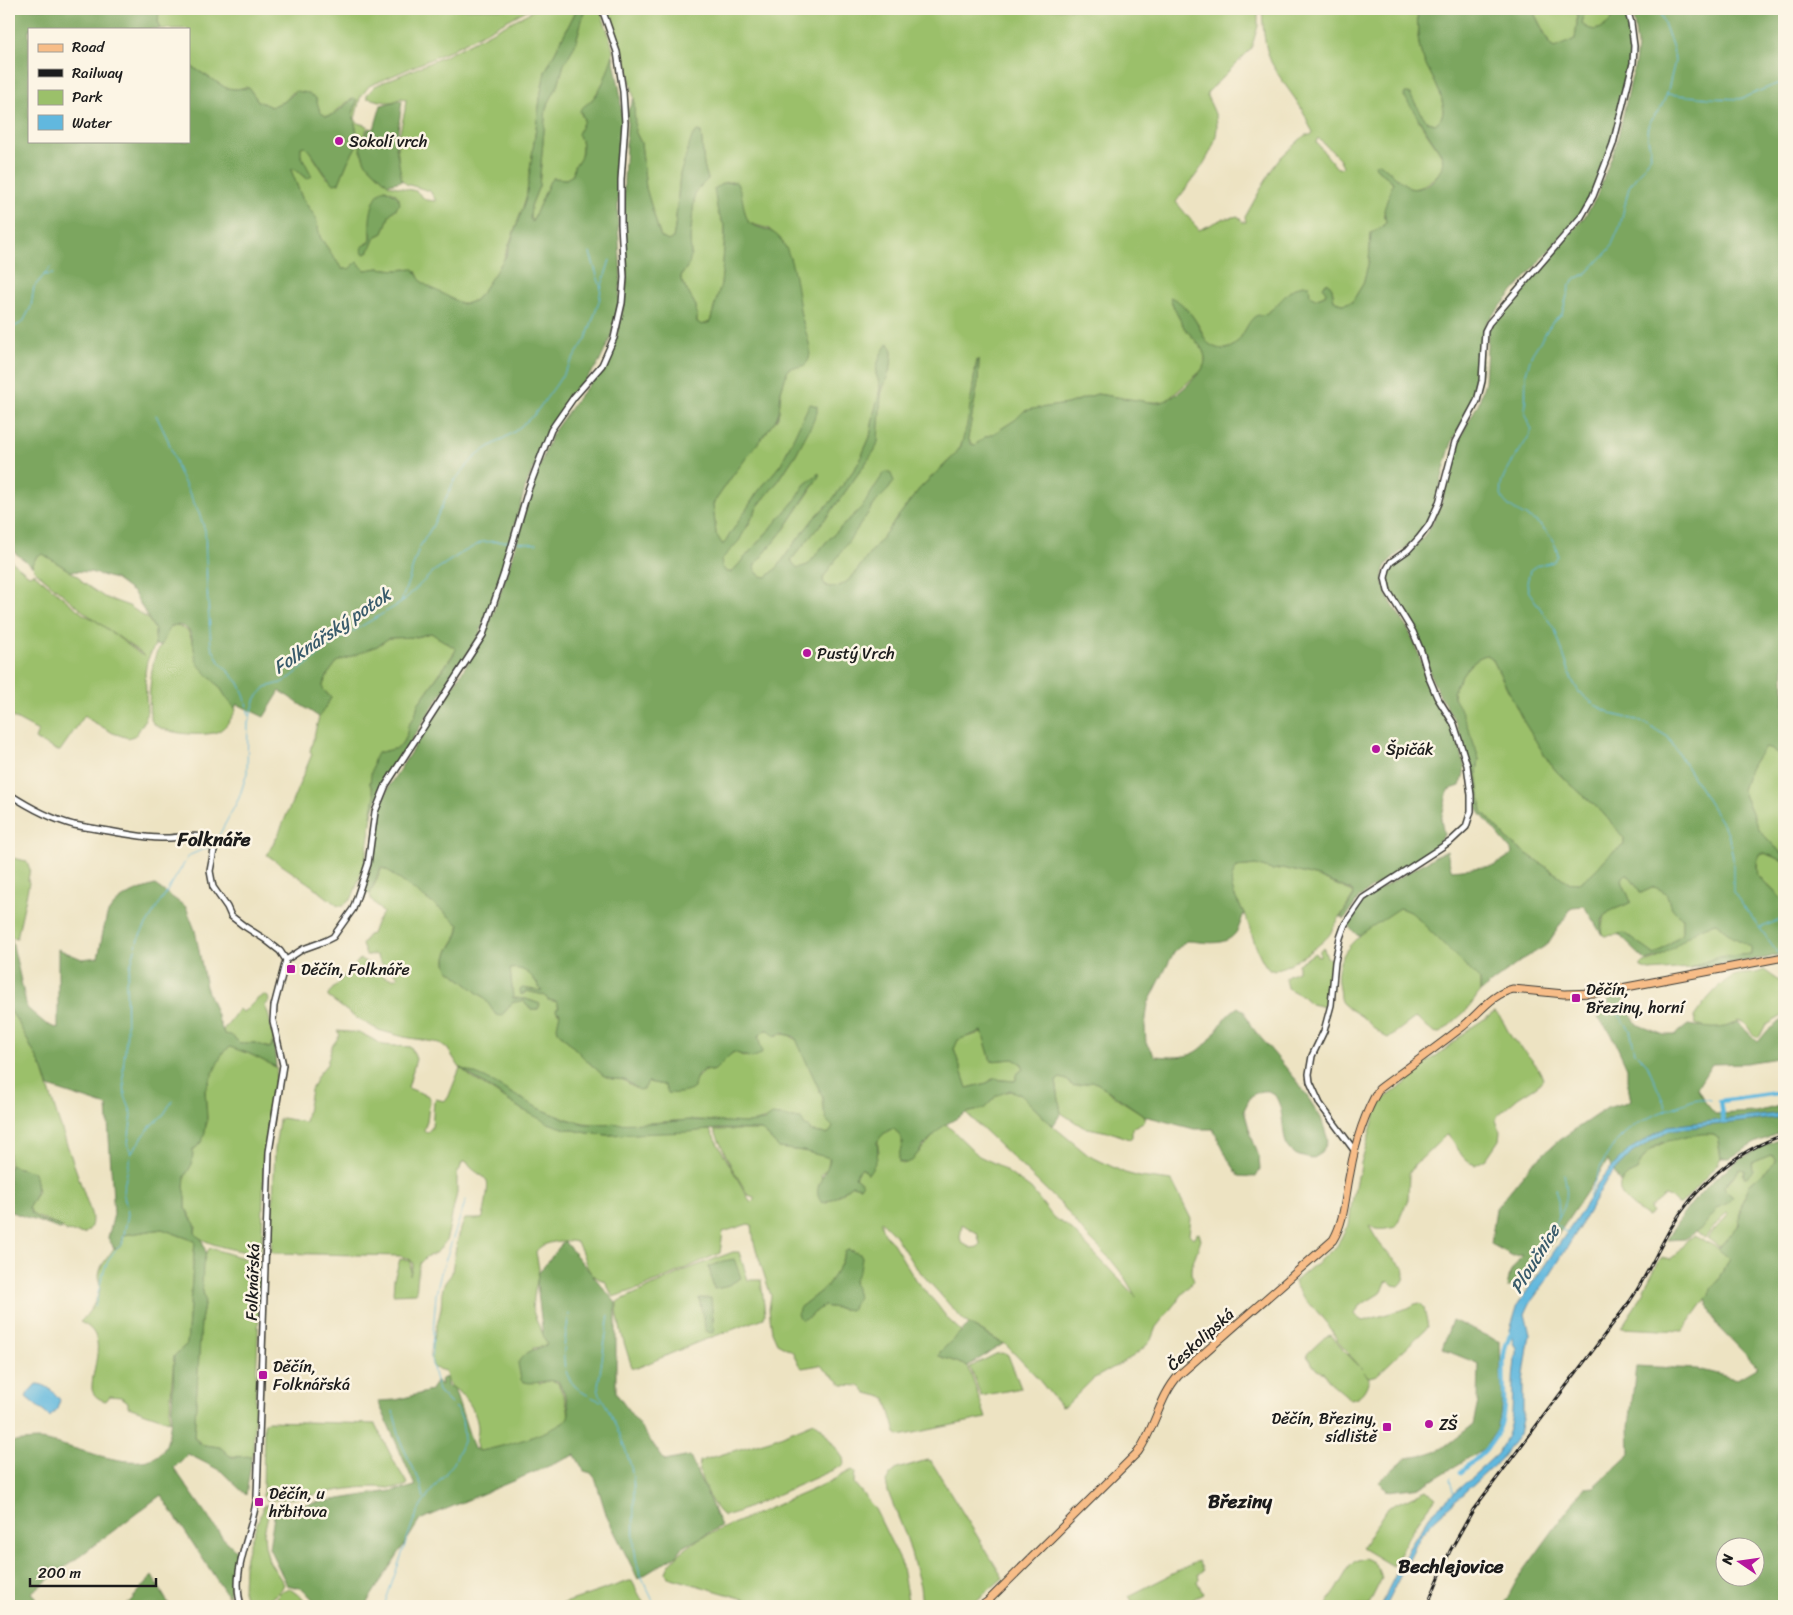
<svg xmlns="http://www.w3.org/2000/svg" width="1793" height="1615" viewBox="0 0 1793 1615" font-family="Sriracha,sans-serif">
  <rect width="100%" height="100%" fill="#fcf5e5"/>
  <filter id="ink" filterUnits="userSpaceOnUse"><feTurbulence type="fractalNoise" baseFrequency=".02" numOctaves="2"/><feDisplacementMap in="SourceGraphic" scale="10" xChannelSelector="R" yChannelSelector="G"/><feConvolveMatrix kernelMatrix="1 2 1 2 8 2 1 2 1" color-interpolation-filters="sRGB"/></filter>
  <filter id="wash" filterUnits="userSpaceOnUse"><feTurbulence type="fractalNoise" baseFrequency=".0096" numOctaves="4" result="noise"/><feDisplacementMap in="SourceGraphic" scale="20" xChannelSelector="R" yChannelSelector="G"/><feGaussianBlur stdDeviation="1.12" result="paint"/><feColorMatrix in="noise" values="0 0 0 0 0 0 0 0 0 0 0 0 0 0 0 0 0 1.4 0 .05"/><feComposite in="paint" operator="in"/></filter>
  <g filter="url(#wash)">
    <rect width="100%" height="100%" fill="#ede3c2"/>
    <path fill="#9bc06a" stroke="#5c6e43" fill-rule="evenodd" d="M159,9H529L445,53L369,86L360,98L355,119L358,123L368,126L360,148L365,162L389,185L416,191L426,200L436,201L430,191L406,184L400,178L397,145L405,110L406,99L401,98C390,106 379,100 367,98V95L375,86L445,56L536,9H577L545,72L541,92L526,199L503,261L482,292L475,300L466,304L458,303L424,284L419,278L416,271L407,269L396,270L378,268L370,270L362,269L360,264H354L349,269H342L320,237L316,218L302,198L291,170L295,169L305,178L300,152L301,147L304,146L310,152L327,178L339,183L348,161L358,143V138L353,114L357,101L354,98L346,103L332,115L326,116L321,114L319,108L294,91L285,101L271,107L258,101L251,91L246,87L237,89L226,88L189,65V29H160L158,23ZM385,189L395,193L399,198L397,208L390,214L383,233L375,237L368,253L366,243H369L371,240V233Z
      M585,9H600C603,19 614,45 613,54C612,67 596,102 583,107L580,112L584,120L582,129L579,133L582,146L581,158L574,167L573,175L566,179L553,178L550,181L532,222L530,218L531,206L539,186L546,108L558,85L564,64L575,45Z
      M604,9H1258V26L1251,49L1207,93V96C1210,103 1214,110 1216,117C1223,147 1192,179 1176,202L1199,230L1223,219L1238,216L1242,222H1246L1245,217L1272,169L1281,157L1305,135H1311L1313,132C1308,125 1307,118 1303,111C1293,94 1280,80 1271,62C1264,46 1263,26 1262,9H1417C1418,22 1417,36 1420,49C1423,68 1459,109 1435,124L1427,122L1421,114L1418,119C1423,127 1428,135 1433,142C1445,159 1449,167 1430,181C1423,186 1417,190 1409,188L1381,164L1376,168L1391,180L1393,184L1384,212L1386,222L1383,226L1371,233L1369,261L1363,284L1352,302L1342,304L1334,300L1332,288L1327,282L1324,285L1326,293L1324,295C1316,299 1309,301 1309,289L1303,285C1288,290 1281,303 1267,313C1263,316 1258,315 1254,319C1246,326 1242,339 1233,346C1225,352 1212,349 1206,341C1204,338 1203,334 1201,330C1194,317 1184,303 1170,298C1173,307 1179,318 1184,327C1193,340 1214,353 1201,371L1165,402H1147L1097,394L1067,404L1024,411L1015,420L993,434L985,437L975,445L972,444L968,438L978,382L979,360H977C971,388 972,428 957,453L920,488L852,577C843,585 838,589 826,586L823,581L825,573L876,502L888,490L894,481L886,472L862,507L827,541L808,565L798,568L794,566L791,560L830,513L875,450C881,431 877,411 882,391C886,375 895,363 891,346L881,354L877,366L876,374L880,385L878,400L874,413L870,437L858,464L830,503L815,517L790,549L778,567L767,577L761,576L756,572L754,566L785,528L810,491L819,474L804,485L797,498L732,572L729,573L723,569L721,560L748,526L758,506L779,480L796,454L817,412L811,404L781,464L757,493L723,546L716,534L713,504L733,475L775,421L778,417L781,391L788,369L809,346L801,316L792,269L783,242L769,229L749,223L745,216L738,186C734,180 729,182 723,183L717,204L718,213L725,227L723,266L721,284L710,322L702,325L697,322L696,306L681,280V276L689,264L691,255L690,239L695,192L708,179L704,166L701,132L697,131L680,174L675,228L673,238L668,241L661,237L658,229L646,188L641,143L635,131L634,98L626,61L621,48L612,32ZM1318,138L1339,158L1343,166L1341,168H1337L1316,142Z
      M1532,9H1577V24L1575,39L1556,48L1552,47Z
      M1585,9H1618C1611,23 1597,38 1582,24Z
      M39,554H43L79,577L82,582L104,597L129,606L148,619L155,630V645L147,661L145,673L147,712L144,722L136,735L128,738L113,733L90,720L85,715L60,751H58L36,740L35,739L38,731L12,717L9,723V559L29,575L33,573L36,575L83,614L95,620L140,654L145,656L84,612L35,571L32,564Z
      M176,625L188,631L195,648L196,656L235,708L236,710C232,718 226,727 219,731C207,738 154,734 151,719C147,706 151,666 156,654C161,645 166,636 170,627Z
      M431,633L455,648L456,650L418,704L415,716L409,724L406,738L398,748L375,758L370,784L375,796L365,863L352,898L343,906H338L311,885L267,855L279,833L312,754L310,751L319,717L331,698L323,689V685L328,674L337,662L377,646L389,638L416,637Z
      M1487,655L1492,658L1524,722L1549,762L1557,772L1602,812L1624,838V845C1619,849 1612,852 1607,857C1598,867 1583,888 1568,882L1511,843L1482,811L1477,772L1479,759L1472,738L1454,698L1453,692C1458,679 1472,657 1487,655Z
      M1765,748C1779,751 1782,757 1781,770L1784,773V856L1760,831L1742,790C1746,776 1754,758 1765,748Z
      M1760,853H1764L1784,861V901L1757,874L1758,857Z
      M9,857L26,861L30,869L28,880L29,883L17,938L9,937Z
      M1256,865L1272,870L1283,868L1318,877L1355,893L1332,930C1329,942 1281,973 1269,970C1256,955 1252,931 1244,913C1239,903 1230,893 1231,881C1231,876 1234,872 1237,867Z
      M383,866L443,911L459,925C460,942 438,953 449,970L479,994L483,996L496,1015L504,1013L513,1002L524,1001L532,1009H538L540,1004L526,999L513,998L510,969C528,966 534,979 542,992L529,989L520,993L521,994H524L526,991L544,995L548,1000L557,1002L559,1008L557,1013H560L558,1031L585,1059L604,1076L613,1079H622L635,1088L644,1089L648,1082L664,1085L668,1092L671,1093L695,1080L704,1070L713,1071C719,1066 729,1054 735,1052L745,1057L761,1041L758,1037L765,1030H769L776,1037L780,1034L789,1035L798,1041L823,1098V1107L833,1127L831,1132L826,1134L810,1131C803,1124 792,1116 780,1116C770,1116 759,1123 747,1123C728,1124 709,1119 690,1120C665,1121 639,1125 614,1125C571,1126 543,1111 506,1091C491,1082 478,1074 462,1069L471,1077L521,1109L563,1128L588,1133L607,1135L710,1130L751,1203L754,1200V1197L748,1195L732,1168L714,1130H762L779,1148L803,1151L829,1157V1166L821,1175L825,1203L841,1194L852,1185L860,1187L863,1184L855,1177L857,1173L862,1167L866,1172L879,1151C875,1138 881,1136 891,1129H894C908,1144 900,1145 899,1162L903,1164C917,1160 932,1134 946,1124L979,1156L996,1164L1031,1189L1053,1217L1070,1228L1136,1297L1123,1275L1111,1260L1085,1234L1062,1205L966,1113L984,1109L999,1093L1013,1091L1021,1095L1053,1126L1088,1155L1125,1173L1140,1177L1172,1181L1191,1219L1189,1234L1193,1238L1196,1234L1199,1233L1201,1240C1197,1253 1188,1268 1194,1280L1156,1327L1151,1340L1144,1348L1132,1357L1093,1379L1067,1405L1061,1407L1035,1375L1006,1345L964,1321L913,1264L894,1234L881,1221C880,1229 887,1238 893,1243L916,1281L936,1303L948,1319L961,1331L960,1334L940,1352L939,1356L968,1366L986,1418L900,1436L896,1433L886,1398L867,1393L860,1386L843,1385L820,1365L802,1368L799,1365L792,1351L777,1343L772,1332L769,1309L771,1296L754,1243L752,1225L748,1224L723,1232L720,1253L644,1287L613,1297L605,1281C582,1275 588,1257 576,1242C565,1239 540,1242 536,1252L539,1269L532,1308L537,1322L547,1342L546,1346L533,1348L539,1384L551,1380L558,1383C562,1394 571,1407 568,1420C556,1432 497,1450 478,1451C474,1444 478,1436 478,1428C477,1412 465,1392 450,1387L445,1371L434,1368C425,1354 439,1323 441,1308C442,1301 441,1294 443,1288C444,1281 451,1277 452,1272C454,1256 458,1233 465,1219H482C485,1214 489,1184 487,1181C483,1174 472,1172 467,1162H462L460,1169L457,1173V1193L448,1233L446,1241L438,1251L432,1255L427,1256L419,1264L416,1293L393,1294L394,1279L400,1259L411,1261L410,1275L413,1264L411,1260L401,1256L273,1253L271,1251L275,1149L279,1120L282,1118L305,1122L311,1090L318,1075L327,1064L332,1046L340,1035L337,1031L361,1033L383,1045L411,1047L416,1059L408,1088L429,1096L430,1099L427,1121L424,1130L426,1132L429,1131L432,1127L434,1101L436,1099L444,1101L448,1098L460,1068L447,1048L440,1043L404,1037L378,1030L355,1017L328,997V994L360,959C375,965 377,980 397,978L398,976L381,963L376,955H366L362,945L368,935L372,934L376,923L383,913L371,899L370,894ZM962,1224L977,1233L980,1244L978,1247L971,1248L962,1243L960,1238ZM848,1250L854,1251L862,1258C860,1267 855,1275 854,1282C852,1292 857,1301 851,1310L823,1306L809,1317L799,1308L826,1287L840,1266L845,1252Z
      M1626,874L1629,876L1641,893L1654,887C1674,894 1664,898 1673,909C1675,912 1679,914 1682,918V934L1655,955L1625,934L1604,936L1601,932C1605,905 1611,913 1631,902L1622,881L1623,877Z
      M1400,908L1413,913L1480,980V992L1468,1009L1441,1033C1428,1034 1425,1022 1415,1018L1388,1038C1378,1034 1370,1023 1361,1016C1355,1012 1347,1008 1342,1003C1339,999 1340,993 1339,988C1329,948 1372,926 1400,908Z
      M1717,923L1733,937L1752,947L1751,954L1717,957L1690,968L1649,971L1641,968V965C1646,961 1651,962 1656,959C1676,948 1692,926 1717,923Z
      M1322,948L1324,949L1327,957L1332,960C1333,967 1330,971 1328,977C1326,985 1329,995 1328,1003L1325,1007L1311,1004L1302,996L1287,988L1285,979L1288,975L1298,971V964L1315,953L1316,955L1320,956V950Z
      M1764,970L1784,984V1015L1765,1026L1760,1036L1757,1037C1747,1032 1750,1022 1738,1021C1725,1029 1710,1032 1696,1024L1694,1017C1701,1006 1723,978 1737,975C1746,973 1755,975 1764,970Z
      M264,995L268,997L269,1001L265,1006C270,1016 271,1028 274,1039L270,1048L255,1043H240L236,1039L224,1034L223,1030L239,1009L242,1012C249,1010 254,999 264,995Z
      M9,1009L18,1022L43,1070L58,1119L91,1213C93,1222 92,1229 84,1234L66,1231L60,1226L33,1215L29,1207L38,1191L36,1182L17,1168L9,1165Z
      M1495,1012C1503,1018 1506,1029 1512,1038C1522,1051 1538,1062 1543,1079L1537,1086L1518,1098L1498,1115L1496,1120L1500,1131L1499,1140L1486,1159L1475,1165C1459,1160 1458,1144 1448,1135L1445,1136L1414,1166L1409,1174L1408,1199L1396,1227C1386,1229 1377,1232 1369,1225C1376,1241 1389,1257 1404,1268C1406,1276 1405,1281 1399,1286L1393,1285L1389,1281L1386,1282L1382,1292L1359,1306L1355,1314L1359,1319L1363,1321L1408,1308L1415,1304L1420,1303L1424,1307L1428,1327L1377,1375L1369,1377L1364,1372L1369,1378C1367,1388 1362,1398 1350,1399L1328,1380L1325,1373L1317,1370L1312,1364L1311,1360L1308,1358L1307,1354L1325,1337L1331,1335L1343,1350L1363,1370L1338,1342L1332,1330L1315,1309L1307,1303L1295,1285L1294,1282L1337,1246L1346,1228L1349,1225L1351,1208L1357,1176L1360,1172L1361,1163L1377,1108L1382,1100L1406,1083L1412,1073L1446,1049L1466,1031Z
      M982,1031L991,1061L1013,1059L1022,1064L1023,1069L1016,1075V1080L1015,1081L992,1079L987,1083L967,1088L954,1049L958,1040C965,1036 977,1036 982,1031Z
      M230,1047L250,1054L276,1067L277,1069L264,1157L262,1244L260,1251L257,1253C243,1252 202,1245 195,1233L196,1227L186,1208V1197L184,1187L185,1176L192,1164L193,1150L199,1145L207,1123L205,1090L219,1059L226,1049Z
      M1060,1078L1067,1080L1071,1085L1093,1082L1097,1083L1117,1098L1145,1116V1121L1132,1128V1137L1130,1139L1113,1133L1083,1127L1061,1113L1056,1081Z
      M1704,1133L1714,1134L1717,1136L1721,1158L1717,1165L1681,1204H1677L1671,1198L1665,1196L1650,1208L1652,1213L1647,1217C1637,1209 1609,1193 1624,1179C1628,1175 1631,1172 1637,1171C1646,1142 1678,1137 1704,1133Z
      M1771,1155L1775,1158L1774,1163L1749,1185C1747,1193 1744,1197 1741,1204C1738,1211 1741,1220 1737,1228L1719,1247L1707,1238L1728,1215L1727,1213L1722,1217L1705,1238L1696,1232C1705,1225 1710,1213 1719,1207C1725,1204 1728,1202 1733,1197L1727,1192L1725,1186L1740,1169L1745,1170L1743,1175L1753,1167L1752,1163Z
      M162,1229L195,1241L187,1344L174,1356L169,1421L128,1407V1402L121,1397L110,1396L106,1401C100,1400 93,1396 92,1389C91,1367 111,1335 80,1322C87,1316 100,1297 100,1288C99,1280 98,1275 101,1268C102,1264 111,1253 114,1248L117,1249L124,1235Z
      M1695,1236L1718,1248L1730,1259L1706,1299L1683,1331L1621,1328L1645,1291L1644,1289L1660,1259L1663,1258L1671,1260L1688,1239Z
      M210,1248L260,1263L261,1265L253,1453L250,1457L230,1456L220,1447L203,1445L194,1437L201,1321C202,1313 205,1305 204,1297C204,1293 202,1290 202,1286C201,1275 202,1255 210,1248Z
      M733,1252H739L748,1280H761L765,1314L764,1318L696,1343L637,1368L632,1367C627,1353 615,1316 617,1302L688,1269ZM709,1267L739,1273L740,1278L725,1287L714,1289ZM699,1298L713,1315L714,1332L706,1331Z
      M1003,1353L1008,1355L1021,1388L981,1396L970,1367L996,1354Z
      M268,1421L375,1424L397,1467L408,1484C402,1491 384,1487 375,1487C338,1487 304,1500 267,1500L263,1496L264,1424Z
      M814,1422L821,1427L843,1458L844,1464L842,1466L738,1512L724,1516C713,1510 696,1474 700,1461L773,1439Z
      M927,1460L931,1461L1003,1578L970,1606H922L920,1586L907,1539L888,1492L886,1482L890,1475L897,1469Z
      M852,1470L855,1473L854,1483L875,1509L901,1562L909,1606H768L668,1577L666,1572L669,1565L680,1553L700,1538L821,1486Z
      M1426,1490L1436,1498L1416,1524L1392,1566L1362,1548L1387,1508Z
      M264,1505H270V1507L264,1533L265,1546L269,1561L284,1584C281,1595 263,1602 253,1605L247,1603L243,1591L244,1566L248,1548Z
      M1364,1558C1375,1561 1379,1567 1382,1578L1368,1606H1326L1350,1566L1355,1561Z
      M1198,1561L1203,1570L1198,1574L1199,1579L1197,1581L1203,1594L1191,1600L1192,1604L1190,1606H1135L1129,1596Z
      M629,1581H632L645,1606H556Z
      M289,1588L302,1598L309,1606H261L264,1602L272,1601L282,1591Z"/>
    <path fill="#7ca65e" stroke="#4c613d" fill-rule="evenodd" d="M9,9H159L158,23L160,29H29V141H189V65L226,88L235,89L249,88L258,101L271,107L285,101L296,91L308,93L316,98L320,112L326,116C336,116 345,104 354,98L357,100L353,114L358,138V143L348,161L339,183L334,184C322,173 316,156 304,146L301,147V155L312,176L307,179L295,169L291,170L302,198L316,218L320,237L342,269H349L357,262L365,270L378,268L396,270L414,269L419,278L424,284L462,304L469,303L475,300L482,292L506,256L526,199L541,92L545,72L577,9H585L575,45L564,64L558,85L546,108L539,186L531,206L530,218L532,222L550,181L553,178L566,179L573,175L574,166C584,159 584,143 578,134L584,120L580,110C584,105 591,102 595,96C604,85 608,69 613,55L620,92L622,123L618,179V224L621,277L619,302L611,337L599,363L572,396L549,430L525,489L501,572L480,634L384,783L371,816L375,796L370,784L371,774L374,759L377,753L398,748L406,738L408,726L415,716L418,704L454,654L456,649L455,648L431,633L416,637L389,638L377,646L337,662L328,674L323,685V689L331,698L319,717L280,691L264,717L237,704L235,708C229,702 225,696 221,689C214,680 203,672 197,662C193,653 195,640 189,631C185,626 177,624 171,626L161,646L155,645V630L134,593L115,579L90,572L70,571L43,554L37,556L32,564L33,567L9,548Z
      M1417,9H1532L1550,45L1554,48L1575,39L1577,24V9H1585L1582,24C1597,38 1611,23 1618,9H1624L1629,23L1632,46L1630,63L1611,143L1591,195L1579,216L1487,322C1478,340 1483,362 1480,381C1475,403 1462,420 1453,440C1443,465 1441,492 1430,516C1425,528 1417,538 1408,546C1397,556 1383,561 1383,577C1383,598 1403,617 1411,635C1419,650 1421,666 1428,681C1439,709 1459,733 1464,764C1466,771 1462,780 1460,786L1448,790L1441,820L1444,835L1431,852L1372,888L1359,898L1345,919L1341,917L1354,896L1353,891L1318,877L1283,868L1272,870L1256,865L1237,867C1225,882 1235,898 1244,913C1242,918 1240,926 1237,931C1226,949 1202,941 1186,941L1174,952L1148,1004L1145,1026L1146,1043L1155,1056C1191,1059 1199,1056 1219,1027C1225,1018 1229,1013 1238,1007L1244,1011L1251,1026L1298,1082L1321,1118L1328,1140L1322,1153L1312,1159C1303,1157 1294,1156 1288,1148C1280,1136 1287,1087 1262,1091C1258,1092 1254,1094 1251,1096L1244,1110L1250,1132L1259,1157L1260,1170L1256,1177L1239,1176L1228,1159L1213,1129H1194L1145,1116L1097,1083L1093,1082L1073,1086L1067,1080L1060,1078L1056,1081L1061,1113L1053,1126L1021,1095L1010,1090L996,1096L984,1109L966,1113L943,1126L924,1145L912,1161L906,1163L899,1162C897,1147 910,1144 894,1129C887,1129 881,1136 877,1142C879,1157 877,1161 868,1174L862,1167L857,1173L855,1177L863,1184L860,1187L852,1185L834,1198L822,1203C809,1188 829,1172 830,1158L803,1151L779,1148L762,1130L718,1129L689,1132L607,1135L588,1133L563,1128L548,1123L521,1109L460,1068L485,1078L536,1107L562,1118L585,1124L653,1123L691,1120L748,1123L764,1121L772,1115L801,1119L805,1126L809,1127L810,1131L826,1134L830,1132L833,1127L827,1121L823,1107V1098L795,1037L782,1033L774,1036L769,1030H765L758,1037L762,1051L761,1054L752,1058L733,1052L715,1070L711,1071L706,1069C697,1073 695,1079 694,1088C689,1093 675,1094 668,1093L664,1085L648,1082L644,1089L639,1090L625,1080L613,1079L604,1076L585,1059L558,1031L557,1027L560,1013L556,1011V1009L559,1007L556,1001L548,1000L544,995L526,991L521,995L520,990L522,988L542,991C534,979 527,966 510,969L513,998L526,999L540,1004L538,1009H532L526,1005L524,1001L513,1002L504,1013L500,1016L496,1015L483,996L479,994L449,970C438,953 461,942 459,925L443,911L393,875L392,873L381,867L370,894L362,892L371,864L378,813L389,786L485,636L507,574L531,491L547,446L554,431L577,399L604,366L616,339L624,303L627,277L624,224V180L628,110L634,98L635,131L641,143L646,188L658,229L661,237L668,241L673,238L675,228L680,174L692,137L697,131L701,132L704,166L708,179L695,192L690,238L691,255L689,264L681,276V280L696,306L697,322L702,325L710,322L721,284L725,237V227L718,213L714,189L723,183L736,182C744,193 742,211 749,223C761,230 773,228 782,241C795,260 797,293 801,316C804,327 814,351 808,361C803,370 794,365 788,369L781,391L779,412L775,421L733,475L713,504L716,534L723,545L757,493L781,464L809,405L811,404L817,406V412L812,424L796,454L779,480L758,506L739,541L721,560L722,566L726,572H732L797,498L804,485L819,473V476L785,528L754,566L756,572L761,576L767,577L778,567L790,549L815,517L830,503L858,464L870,437L874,413L880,391V385L876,374L877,366L881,354L887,344L889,343L892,352L891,367L881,394L878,442L875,450L830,513L791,560L794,565L798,568L808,565L827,541L862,507L882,476L886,472H890L894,481L888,490L876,502L823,578V581L826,586C838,589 843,585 852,577L920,488L953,457L961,446L967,425L977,360H979L978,382L968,438L971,444L975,445L985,437L993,434L1015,420L1024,411L1032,409L1067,404L1097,394L1156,403C1172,402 1190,383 1201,371C1214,353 1193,340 1184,327C1179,318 1173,307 1170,297C1184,302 1195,318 1201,331C1203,334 1204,338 1206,341C1210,346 1221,351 1227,349C1241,345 1245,325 1254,317C1258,314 1261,316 1265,314C1281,306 1288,283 1309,285L1310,295L1315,299L1325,295L1326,293L1323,287L1328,282L1332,288L1334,300L1342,304L1352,302L1363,284L1369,261L1371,233L1383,226L1386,222L1384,210L1393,182L1376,168L1375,165L1378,163L1381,164L1409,188C1425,193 1447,172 1442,155L1404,96L1405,93H1409L1427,122L1435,124C1459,109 1423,68 1420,49C1417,36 1418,22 1417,9ZM982,1031L991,1061L1013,1059L1022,1064L1023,1069L1016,1075V1080L1015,1081L1001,1080L996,1078L987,1083L967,1088L954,1049L958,1040Z
      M1630,9H1784V773L1781,770C1782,757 1779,751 1765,748C1754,758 1746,776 1742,790L1760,831L1784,856V861L1764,853H1760C1756,858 1756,871 1759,877L1784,901V953L1767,958L1690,968L1717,957L1751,954V947L1733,937L1717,923C1689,927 1673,956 1646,961L1618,934L1625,933L1655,955L1682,934V918C1679,914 1675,912 1673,909C1664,898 1674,894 1654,887L1641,893L1629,876L1626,874L1623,877L1622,881L1631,902C1616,911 1597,909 1602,935L1584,906L1572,907L1547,945L1522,960L1480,992V980L1412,913L1400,908L1358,936L1347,925L1362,902L1375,892L1434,857L1447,851L1451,870L1494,866L1512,854L1511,850L1479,812L1473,795L1470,764L1456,723L1440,696L1431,677L1424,650L1415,631L1391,590L1388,578L1389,570L1393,563L1409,552L1421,540L1431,526L1441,504L1458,442L1479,402L1485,381L1488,331L1491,324L1583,219L1596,198L1616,145L1635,64L1637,46L1634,22ZM1487,655L1492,658L1524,722L1549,762L1557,772L1602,812L1624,838V845C1619,849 1612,852 1607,857C1598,867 1583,887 1568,882L1511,843L1482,811L1477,772L1479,759L1472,738L1460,708L1454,698L1453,692C1458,679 1472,657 1487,655Z
      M402,100L396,147L402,181L388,184L365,162L360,148L369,128L374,129L381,105Z
      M385,189C393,194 399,194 400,204L390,214L383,233L375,237L368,253L364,254L362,251L363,246L369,243C373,237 371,235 370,228C369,217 373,193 385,189Z
      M155,885L186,907L195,930L206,987L224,1034L231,1035L240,1043H255L268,1048L271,1047L274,1042L276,1067L250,1054L230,1047L223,1052L205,1090L207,1117L205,1132L202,1142L193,1150L192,1164L185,1176L184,1187L186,1197V1208L189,1216L195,1224V1233L202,1240L206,1253L203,1265L202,1287L205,1300L201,1321L194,1437C200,1447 209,1445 219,1447C224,1449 227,1455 232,1457L252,1456L246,1495L221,1471L188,1454L174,1468L222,1537L238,1552L228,1597L161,1495L32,1592L41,1606H9V1442C19,1442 29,1440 39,1440C69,1442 147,1482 165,1447C173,1432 173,1377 174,1356L187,1344L195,1241L162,1229L124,1235L122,1245L117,1249L114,1248L108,1238L114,1214L107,1106L49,1087L43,1070L18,1022L9,1009V937L11,936L27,1008L46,1024L58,1029V949L82,959L98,957C101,946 104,922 108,913C118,896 138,890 155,885Z
      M1621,995L1636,1024L1664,1035H1675L1688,1025C1706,1027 1720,1032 1737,1022L1758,1042L1768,1030L1784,1019V1057L1746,1063L1712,1064L1697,1088L1705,1102L1715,1114L1755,1112L1784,1105V1131L1755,1143L1730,1158H1721L1718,1139L1714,1134C1702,1133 1693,1135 1682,1138C1677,1139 1672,1140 1667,1141C1653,1145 1641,1158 1637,1171L1628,1175L1620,1183L1608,1160L1545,1254L1521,1286L1507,1287L1510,1273L1522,1255L1513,1256L1491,1244L1496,1208L1531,1165L1559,1140L1607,1108L1631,1101L1627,1081V1068L1611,1033L1598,1018L1608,1008L1609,996Z
      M1784,1138V1606H1503L1517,1580L1584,1488L1594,1487L1630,1454L1629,1427L1636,1366L1697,1369L1737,1379L1758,1367L1716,1324L1706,1299L1730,1259L1718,1249L1739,1225L1741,1204L1747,1192L1749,1185L1774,1163L1776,1159L1774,1156L1771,1155L1752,1163L1753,1171L1747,1177H1744L1745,1170L1740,1169L1729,1180L1725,1186L1727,1192L1733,1197L1726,1204L1718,1208L1702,1228L1685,1239L1667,1240C1693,1193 1733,1155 1784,1138ZM1726,1548H1756V1578H1726Z
      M9,1165L34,1172C38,1190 38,1191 29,1207C31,1220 49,1222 60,1226L62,1230L9,1211Z
      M564,1241L616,1303V1393L665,1461L690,1456L721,1526L682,1548L677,1555L638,1579L607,1517L595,1478L591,1473L584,1471L575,1455L420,1520L366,1604L356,1606H319L303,1589L287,1585L269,1548L275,1509L404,1489L415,1486L378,1401L396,1400L430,1391L437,1381L442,1385L441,1379L447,1377V1386L454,1388L474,1449H477L478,1451C493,1450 564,1430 568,1417C572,1407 563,1391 558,1381C546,1379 537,1385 523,1382L521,1380L518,1363C524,1350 536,1350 547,1345L543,1335L537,1284L538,1274Z
      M848,1250L860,1254L862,1258L860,1269L854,1281L858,1297L851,1310L823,1306L809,1317L802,1320L798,1316L799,1308L826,1287L840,1266L845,1252Z
      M734,1259L741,1278L725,1287L714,1289L709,1267L724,1261Z
      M699,1298H711L714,1332L711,1333L706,1331Z
      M1452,1320L1500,1342L1502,1398L1500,1416L1497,1429L1485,1448L1421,1487L1387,1491L1379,1481L1406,1458L1420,1456L1441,1449L1473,1425L1478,1402L1479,1364L1442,1349Z
      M969,1324L1003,1344L968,1366L939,1356L940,1352Z
      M152,1576L170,1606H126Z"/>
    <path fill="#61b8de" stroke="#3e6a7d" d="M1784,1113V1117L1669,1130L1632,1153L1607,1179L1576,1233L1547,1280L1530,1303L1525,1314L1530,1334L1523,1381V1414L1519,1434L1501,1459L1435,1519L1422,1533L1385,1606H1380L1409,1548L1430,1515L1497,1454C1514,1429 1512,1411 1513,1383C1513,1374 1515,1365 1515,1356L1517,1355V1347L1514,1345L1510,1330L1518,1304L1577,1218L1603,1176L1630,1149L1668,1126Z
      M36,1384C47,1384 54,1392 60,1400L57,1409L50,1417L26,1397L28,1393Z"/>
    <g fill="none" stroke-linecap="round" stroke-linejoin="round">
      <path stroke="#61b8de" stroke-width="1" d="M1659,9L1673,48L1675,61L1667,94L1661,107L1649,123L1647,131L1651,156L1629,187L1620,226L1610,249L1587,273L1574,280L1570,285L1562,314L1553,321L1532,354L1526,373L1525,415L1532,430C1524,447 1511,461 1504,477C1491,503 1517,511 1535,521C1546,529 1557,543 1558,556L1553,562L1536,566L1530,570L1527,583L1529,592L1555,630L1572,680L1579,692L1595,705L1615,715L1641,721L1668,737L1728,833L1733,858V892L1779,954
        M1667,94L1709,98L1740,99L1784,81
        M44,275L53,274
        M601,288L610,260
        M9,330L23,322L31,307L34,287L51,267
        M156,415L168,440L178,470L199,513L205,530L207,588L211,646L219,661L239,683L244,694L249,715
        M517,542L537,544
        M401,603L434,571L460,554L482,542L510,541
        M216,841L239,798L247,773L248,723L256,698L266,687L281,683L291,677L336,641L401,603L419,548L432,527L454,481L474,458L486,449L514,432L534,415L556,385L586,339L599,302L601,288L590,253
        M1760,928L1784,918
        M1613,1006L1630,1030L1635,1052L1647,1064L1667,1110
        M131,1153L150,1127L164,1114L172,1101
        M1564,1174C1569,1196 1567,1206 1554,1224L1567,1233
        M1555,1188L1558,1200L1559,1217
        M1588,1202C1589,1193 1594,1184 1597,1176C1613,1134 1637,1120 1678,1106C1689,1102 1699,1096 1711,1100
        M95,1306C100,1287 104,1255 122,1245L128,1214L123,1191L131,1154L128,1143L132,1114L125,1096L123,1069L127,1031L126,981L138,939L143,930L187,859L190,855L211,846
        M569,1314C563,1355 553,1384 601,1401
        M609,1315L598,1386C600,1399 605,1402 610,1413C618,1430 626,1449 631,1467C638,1497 630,1528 636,1559C639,1574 647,1588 653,1601V1606
        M393,1411L402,1445L421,1484L424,1499
        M1451,1478L1450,1480L1453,1492
        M384,1606L413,1522L420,1508L428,1495L454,1463L464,1439L462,1419L458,1411L438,1391L431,1359L436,1294L441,1273L466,1200"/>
      <path stroke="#61b8de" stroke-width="4.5" d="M1723,1121L1720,1101L1784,1092
        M1461,1472C1475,1460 1492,1447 1499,1429C1512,1398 1493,1357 1513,1331"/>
    </g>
  </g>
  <g filter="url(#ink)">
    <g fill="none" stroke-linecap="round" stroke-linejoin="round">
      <defs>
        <path id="minor" d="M9,794C29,807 51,819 74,825C89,828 105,830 120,833C133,835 147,838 161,838C178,839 205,830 215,845L210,871L213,887L227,907L231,916L244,926L266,940L280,951L286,960
          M286,960L303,949L325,941L333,937L353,909L368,864L375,812L386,785L483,635L504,573L528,490L551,430L574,397L602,365L614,338L622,303L624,277L621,224V180L625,123L623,92L617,52L602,9
          M1354,1150L1320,1104L1310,1082L1309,1074L1312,1056L1324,1031L1331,1005L1335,962L1340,938L1345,924L1363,898L1451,841L1466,827L1471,811V795L1467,765L1454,724L1437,697L1429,678L1421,651L1413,632L1388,591L1385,578L1387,569L1391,562L1408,550L1419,538L1429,525L1439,503L1455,442L1477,401L1482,381L1485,331L1489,323L1581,217L1593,196L1613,144L1633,63L1634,46L1631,23L1627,9
          M241,1606C230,1569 253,1533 257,1496L269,1152L283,1065L273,1021L274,1006L286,960"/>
        <path id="major" d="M981,1606L987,1602L1138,1452C1155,1429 1159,1397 1179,1375L1333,1240C1345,1220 1345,1196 1350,1173C1355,1144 1364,1114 1379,1089C1406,1069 1434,1049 1461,1028C1478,1015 1491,994 1513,989L1564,994L1595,993L1784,957"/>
      </defs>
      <use href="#minor" stroke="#3b3a35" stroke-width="8"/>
      <use href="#major" stroke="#3b3a35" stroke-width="9"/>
      <use href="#minor" stroke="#fff" stroke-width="5"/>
      <use href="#major" stroke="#f7bd88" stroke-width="7"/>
      <defs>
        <path id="rail" d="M1427,1606L1450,1551L1473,1510L1630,1301C1645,1279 1656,1254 1669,1231C1695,1186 1735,1151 1784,1135"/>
      </defs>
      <use href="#rail" stroke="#1c1c1c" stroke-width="3"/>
      <use href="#rail" stroke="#fcf5e5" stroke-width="1" stroke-dasharray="4" stroke-linecap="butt"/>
    </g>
  </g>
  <g fill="#b5179e" stroke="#fcf5e5" stroke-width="2">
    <circle cx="339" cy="141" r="5"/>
    <circle cx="807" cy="653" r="5"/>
    <circle cx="1376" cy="749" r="5"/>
    <rect x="286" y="964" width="10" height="10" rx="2.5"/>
    <rect x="1571" y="993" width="10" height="10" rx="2.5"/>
    <rect x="258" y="1370" width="10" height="10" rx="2.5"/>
    <circle cx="1429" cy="1424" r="5"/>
    <rect x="1382" y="1422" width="10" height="10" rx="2.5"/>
    <rect x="254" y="1497" width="10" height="10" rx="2.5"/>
  </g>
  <g text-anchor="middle" stroke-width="5" stroke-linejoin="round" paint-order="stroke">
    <g font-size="16" fill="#1c1c1c" stroke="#fcf5e5" text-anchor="start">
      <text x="349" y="147">Sokolí vrch</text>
      <text x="817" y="659">Pustý Vrch</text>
      <text x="1386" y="755">Špičák</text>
      <text x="301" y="975">Děčín, Folknáře</text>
      <text x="1586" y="995">Děčín,<tspan x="1586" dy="18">Březiny, horní</tspan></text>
      <text x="273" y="1372">Děčín,<tspan x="273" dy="18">Folknářská</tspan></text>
      <text x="1377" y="1424" text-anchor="end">Děčín, Březiny,<tspan x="1377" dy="18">sídliště</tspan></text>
      <text x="1439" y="1430">ZŠ</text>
      <text x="269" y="1499">Děčín, u<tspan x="269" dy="18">hřbitova</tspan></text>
    </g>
    <g font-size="16" fill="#1c1c1c" stroke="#fcf5e5">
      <text transform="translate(252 1282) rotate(-88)" y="6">Folknářská</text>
      <text transform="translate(1200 1339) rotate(-42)" y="6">Českolipská</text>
    </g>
    <g font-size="18" font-style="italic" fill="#385a6a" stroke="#fcf5e5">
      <text transform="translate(332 631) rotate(-34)" y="6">Folknářský potok</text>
      <text transform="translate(1535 1259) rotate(-58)" y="6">Ploučnice</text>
    </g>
    <g font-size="19" font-weight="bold" fill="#1c1c1c" stroke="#fcf5e5">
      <text x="214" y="846">Folknáře</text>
      <text x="1240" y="1508">Březiny</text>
      <text x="1451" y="1573">Bechlejovice</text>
    </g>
  </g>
  <rect width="1793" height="1615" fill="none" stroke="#fcf5e5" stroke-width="30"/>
  <rect x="28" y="28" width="162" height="115" fill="#fcf5e5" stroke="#a29e95"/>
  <rect x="38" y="44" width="25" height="8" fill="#f7bd88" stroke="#a29e95"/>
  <text x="72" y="52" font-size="15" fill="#1c1c1c">Road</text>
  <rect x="38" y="69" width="25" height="8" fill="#1c1c1c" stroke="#a29e95"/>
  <text x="72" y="78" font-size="15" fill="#1c1c1c">Railway</text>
  <rect x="38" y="90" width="25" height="15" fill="#9bc06a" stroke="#a29e95"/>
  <text x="72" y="102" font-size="15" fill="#1c1c1c">Park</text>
  <rect x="38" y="115" width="25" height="15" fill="#61b8de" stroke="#a29e95"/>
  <text x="72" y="128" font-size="15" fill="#1c1c1c">Water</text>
  <g transform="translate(1740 1562) rotate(283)"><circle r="24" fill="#fcf5e5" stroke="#a29e95"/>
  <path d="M0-4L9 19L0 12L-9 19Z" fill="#b5179e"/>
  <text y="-8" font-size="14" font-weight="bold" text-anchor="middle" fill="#1c1c1c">N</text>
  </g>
  <path d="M30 1578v8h126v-8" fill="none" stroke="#1c1c1c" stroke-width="2.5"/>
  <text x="38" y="1578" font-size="15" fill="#1c1c1c" stroke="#fcf5e5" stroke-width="4" paint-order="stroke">200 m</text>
</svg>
